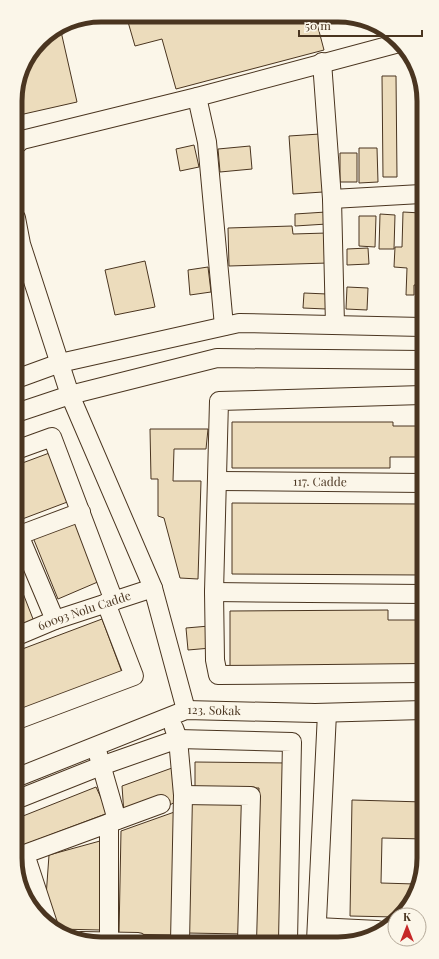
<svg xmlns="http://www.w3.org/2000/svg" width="439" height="959" viewBox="0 0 439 959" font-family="'Playfair Display',serif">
  <rect width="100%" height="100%" fill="#fbf6e9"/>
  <path fill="#ecdcbc" stroke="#4a3520" d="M126,15L315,16L324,50L176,89L162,39L135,46Z
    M60,27L77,102L15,116V95L24,63L44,36Z
    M382,76H396L397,177H383Z
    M320,134L323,192L293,194L289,136Z
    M194,145L199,167L180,171L176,149Z
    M250,146L252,169L220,172L218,149Z
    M359,148H377L378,182L359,183Z
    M340,153H357V182H340Z
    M326,212L327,224L295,226V214Z
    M403,212L421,213L422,285H414V295H406L407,268L394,267L395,247H402Z
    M380,214L395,215L394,249H379Z
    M359,216H376L375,247L359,246Z
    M292,226L293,234L327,233L328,263L229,266L228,228Z
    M368,248L369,264L347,265V249Z
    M145,261L155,307L115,315L105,270Z
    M208,267L211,292L190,295L188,270Z
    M347,287L368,288L367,310L346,309Z
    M304,293L327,294L326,309L303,308Z
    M232,422H393V426H422V457H390V468H232Z
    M150,429H208L206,449H174L173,481H201L198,579L180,578L164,518L158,516V479H151Z
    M52,452L70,501L17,521V465Z
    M232,503L423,504V575L232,574Z
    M73,518L100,581L58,599L32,535Z
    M17,578L35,624L17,630Z
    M388,610V620H423V665L230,666V611Z
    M102,619L123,675L17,715V651Z
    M209,626L211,648L188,650L186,628Z
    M195,762L288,763L280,941L252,942L259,788H195Z
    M172,768L177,801L166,807L124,814L122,786Z
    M96,787L108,813L18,847V818Z
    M190,800L248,802L244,934L187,933Z
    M352,800L424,802V839L382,838L381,883L415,884L402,915H395V917L350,916Z
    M180,810L176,935L119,934L121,831Z
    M100,841V930L58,929L53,927L45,911L49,855Z
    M18,854L41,917L18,880Z"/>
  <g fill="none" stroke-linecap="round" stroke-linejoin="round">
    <defs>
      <g id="minor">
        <path d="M322,62L332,199L335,325"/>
        <path d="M197,97L207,142L224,326"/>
        <path d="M15,146L22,140L197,97L399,43"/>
        <path d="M332,199L421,194"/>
        <path d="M16,218L21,244L70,395L153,588L186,710"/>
        <path d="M16,379L60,363L239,323L422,327"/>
        <path d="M422,395L219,401L214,592L215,660L218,675L423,673"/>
        <path d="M16,413L70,395L217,358L422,360"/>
        <path d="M16,450L52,437L114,601"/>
        <path id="s1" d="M218,481L422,483"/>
        <path d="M19,535L55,620"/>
        <path d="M17,536L81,512"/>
        <path d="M214,592L423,594"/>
        <path id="s2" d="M17,636L55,620L153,588"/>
        <path d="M17,720L134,676L106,603"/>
        <path d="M174,728L178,739L183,795L180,942"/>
        <path d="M98,754L117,820"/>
        <path id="s3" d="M18,777L186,710L315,713L423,710"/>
        <path d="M183,795L251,796L247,942"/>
        <path d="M18,799L101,766L178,739L292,742L288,941"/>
        <path d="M109,823V941"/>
        <path d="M48,924L25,854L161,804"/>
        <path d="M317,927L378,930"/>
        <path d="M81,941L138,942"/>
        <path d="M316,941L327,713"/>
      </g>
    </defs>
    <use href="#minor" stroke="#4a3520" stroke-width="20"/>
    <use href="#minor" stroke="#fbf6e9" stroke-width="18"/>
  </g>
  <g text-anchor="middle" stroke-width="3" stroke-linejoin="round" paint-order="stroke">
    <g font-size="12" fill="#4a3520" stroke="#fbf6e9">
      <text dy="4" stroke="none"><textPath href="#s1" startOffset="102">117. Cadde</textPath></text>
      <text dy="4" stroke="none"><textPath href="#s2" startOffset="72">60093 Nolu Cadde</textPath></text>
      <text dy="4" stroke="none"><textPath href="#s3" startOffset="209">123. Sokak</textPath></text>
    </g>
  </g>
  <path d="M0 0H439V959H0ZM101 22H338A79 79 0 0 1 417 101V858A79 79 0 0 1 338 937H101A79 79 0 0 1 22 858V101A79 79 0 0 1 101 22Z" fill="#fbf6e9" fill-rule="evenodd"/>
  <path fill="none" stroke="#4a3520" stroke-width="5" d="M101 22H338A79 79 0 0 1 417 101V858A79 79 0 0 1 338 937H101A79 79 0 0 1 22 858V101A79 79 0 0 1 101 22Z"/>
  <g transform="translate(407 927)"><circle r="19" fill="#fbf6e9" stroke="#b4a999"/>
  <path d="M0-3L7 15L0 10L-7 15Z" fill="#c62828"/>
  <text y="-6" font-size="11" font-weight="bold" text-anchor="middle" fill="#4a3520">K</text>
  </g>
  <path d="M299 30v6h123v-6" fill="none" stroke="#4a3520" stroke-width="2"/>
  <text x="305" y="30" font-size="12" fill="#4a3520" stroke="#fbf6e9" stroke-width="3" paint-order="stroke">50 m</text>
</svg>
